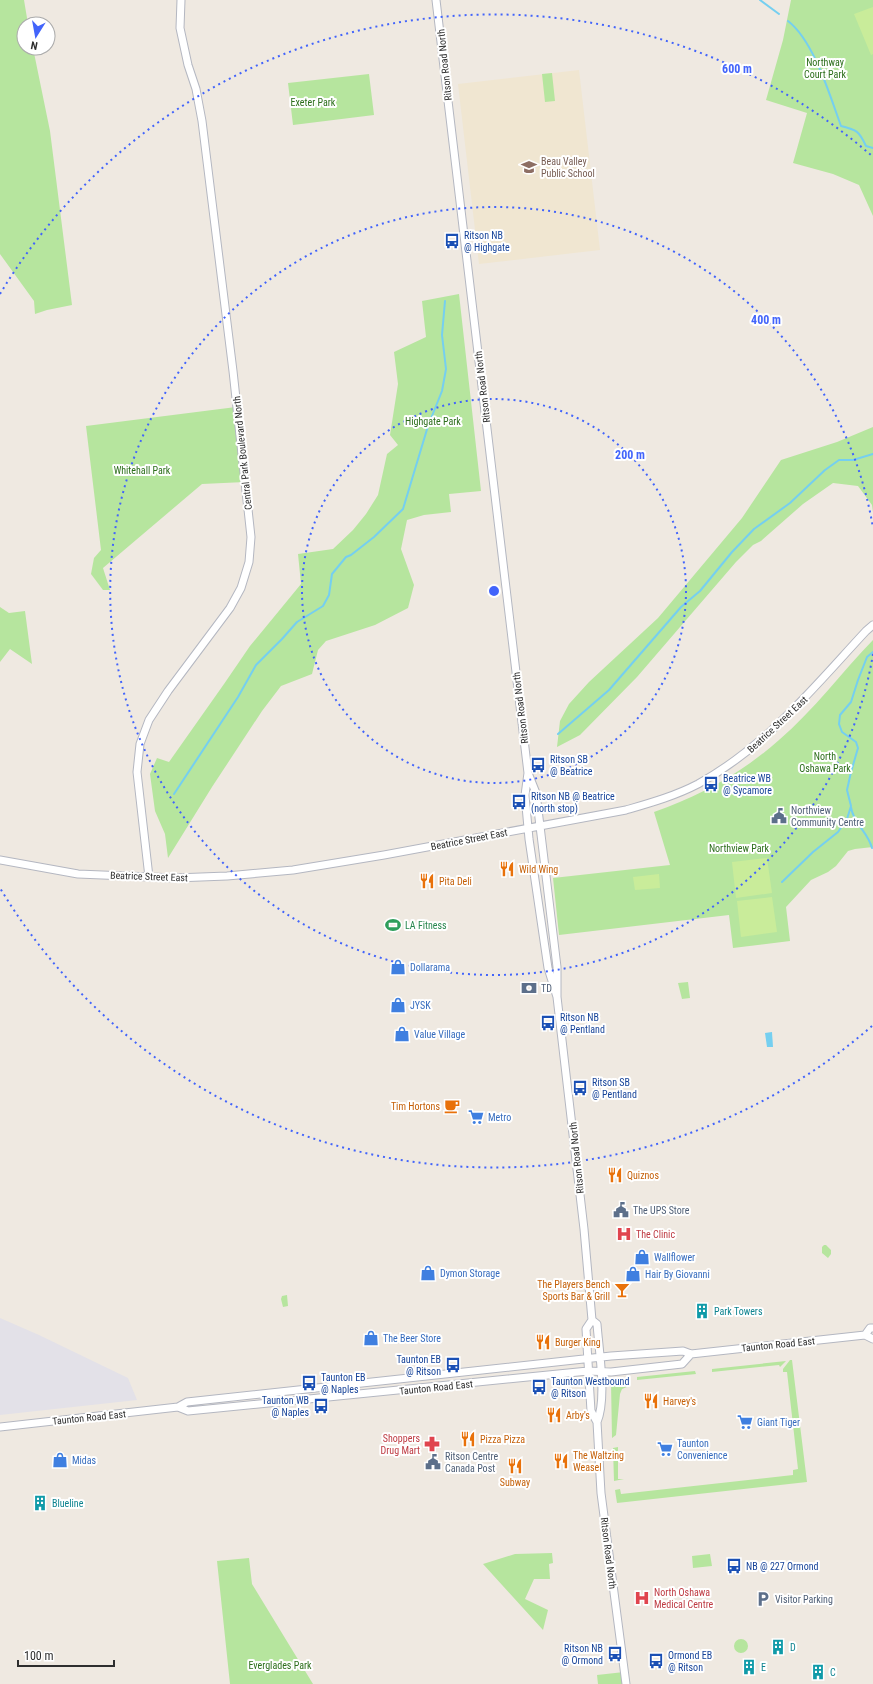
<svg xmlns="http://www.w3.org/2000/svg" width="873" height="1684" viewBox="0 0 873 1684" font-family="'Roboto Condensed',sans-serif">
  <rect width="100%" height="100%" fill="#efe9e1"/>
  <path fill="#e3e1e8" d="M0,1318L39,1335L128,1378L137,1400L0,1415Z"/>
  <path fill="#f0e6d1" d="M579,70L600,250L479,264L458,84Z"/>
  <path fill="#b6e59e" d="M0,0H24L28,24H24V48H33L50,131L72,305L47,310L35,314L34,301L0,254Z
    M791,0H873V216L859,185L833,174L793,163L807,113L766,100L783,40Z
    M552,73L555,101L545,102L542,74Z
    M369,74L374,115L293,125L288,83Z
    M459,294L481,491L449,494L451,512L424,515L407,520L401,549L414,585L408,608L375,625L326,641L318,650L312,674L281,686L262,711L212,787L168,858L165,834L155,811L150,774L157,758L169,762L224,684L250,646L301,584L298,554L333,549L353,530L366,514L378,495L387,454L398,445L390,435L398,384L394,352L426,337L422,301Z
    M236,407L245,482L202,484L103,568L110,590H103L91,574L94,558L101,550L86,426Z
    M873,427V512L872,505L858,486L833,483L803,504L761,541L753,545L736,562L637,677L580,735L557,747L560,721L569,704L589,682L658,618L742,518L781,460L837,442Z
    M0,607L9,613L25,611L32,664L10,649L0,662Z
    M873,640V847L855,849L848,851L836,866L828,872L811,880L786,907L790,941L733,948L729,915L559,935L553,878L670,865L654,812C700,796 742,773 779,740C814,710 841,673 873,640Z
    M688,982L690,998L682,999L678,983Z
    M824,1245H826L831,1250V1254L828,1258L822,1253V1247Z
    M287,1295L288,1306L283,1307L281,1299L282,1296Z
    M790,1360H792L807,1482L617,1503L615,1490L620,1489L621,1494L793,1475V1470L798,1469L787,1372H783V1369Z
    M786,1361L780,1367L779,1365L712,1372V1369Z
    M695,1371L696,1374L637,1380V1377Z
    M627,1378V1387L622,1389L620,1394L616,1435L612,1438L611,1382L613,1380Z
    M618,1447V1479H624L614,1481L613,1448Z
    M552,1553L553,1563L549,1564L550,1579H534L525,1599L548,1610L543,1630L483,1564L515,1554Z
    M710,1554L712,1566L693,1568L692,1556Z
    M249,1558L252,1584L313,1684H230L217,1561Z
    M734 1646a7 7 0 1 1 14 0a7 7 0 1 1-14 0Z
    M624,1672L626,1684H598L597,1675Z"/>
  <path fill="#c9ec9a" d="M873,7V54L871,55L854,14Z
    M767,858L772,893L736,898L732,862Z
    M659,874L660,888L635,890L633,877Z
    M772,897L777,932L741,937L737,901Z"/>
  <path fill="#75cff0" d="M772,1032L773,1047H767L765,1033Z"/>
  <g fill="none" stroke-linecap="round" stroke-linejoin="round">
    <path stroke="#75cff0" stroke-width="2" d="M760,0L779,14
      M788,21C814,41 830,96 841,126C857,130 859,131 866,146L873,148
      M558,734L609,690L681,607L700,591L732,552L754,529L790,503L825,470L839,460H853L873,454
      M174,794L238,697L256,665L282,639L297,622L323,606L329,595L332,574L346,557L351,555L374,537L403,509L428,426L442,391L446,369L442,335L445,301
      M851,807C853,823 868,832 872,848
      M782,882L813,852L838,832L847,819L851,806L847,790L851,772L858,748L856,742L842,732L839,724L840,715L851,702L858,680L867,657L873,652"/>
    <defs>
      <path id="secondary" d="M436,0L528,773L525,795L529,839L548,968L557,997
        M528,773L536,793L557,967V997L584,1229L592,1320L597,1324C599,1351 607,1399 597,1422
        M0,860L78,874L175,878L227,876L293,870L384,855L626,810C650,803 675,796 698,784C767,746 813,688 866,631L873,625
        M149,877L137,772L140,744L149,720L168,691L230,608L241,588L249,562L251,537L233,371L202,121L196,89L188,65L180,28L181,0
        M592,1320L586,1329L591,1411L597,1422L601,1493L626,1684
        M865,1335L870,1328H873
        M178,1407L188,1411L588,1371L611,1372L682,1364L691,1354
        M0,1427L178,1407L187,1402L611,1356L683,1351L691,1354L865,1335L873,1339"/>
    </defs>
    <use href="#secondary" stroke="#b4b7c1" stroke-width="9"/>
    <use href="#secondary" stroke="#fff" stroke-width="7"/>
  </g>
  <g fill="none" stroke="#4264fb" stroke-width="2" stroke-dasharray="2 4">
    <circle cx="494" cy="591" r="192"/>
    <path d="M873 654A384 384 0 1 1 873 528"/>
    <path d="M872 1026A576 576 0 0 1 0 888M0 294A576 576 0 0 1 872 156"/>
  </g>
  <defs>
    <symbol id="school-bare" viewBox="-9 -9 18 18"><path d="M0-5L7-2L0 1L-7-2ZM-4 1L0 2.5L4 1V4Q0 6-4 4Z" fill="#8d6e63" stroke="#fff" stroke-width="2.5" paint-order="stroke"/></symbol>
    <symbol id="bus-bare" viewBox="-9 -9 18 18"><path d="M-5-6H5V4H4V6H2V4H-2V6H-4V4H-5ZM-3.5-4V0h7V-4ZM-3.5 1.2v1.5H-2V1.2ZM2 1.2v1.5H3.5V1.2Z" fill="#1a4fb4" stroke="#fff" stroke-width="2.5" paint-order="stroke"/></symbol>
    <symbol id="civic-bare" viewBox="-9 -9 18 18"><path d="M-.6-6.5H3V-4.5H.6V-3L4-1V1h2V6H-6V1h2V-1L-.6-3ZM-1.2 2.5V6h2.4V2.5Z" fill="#5c6f8a" stroke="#fff" stroke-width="2.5" paint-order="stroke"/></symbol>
    <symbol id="restaurant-bare" viewBox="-9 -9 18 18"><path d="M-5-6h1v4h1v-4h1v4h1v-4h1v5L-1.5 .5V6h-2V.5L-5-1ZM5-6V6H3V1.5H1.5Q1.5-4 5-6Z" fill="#e8710a" stroke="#fff" stroke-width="2.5" paint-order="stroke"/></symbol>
    <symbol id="stadium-bare" viewBox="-9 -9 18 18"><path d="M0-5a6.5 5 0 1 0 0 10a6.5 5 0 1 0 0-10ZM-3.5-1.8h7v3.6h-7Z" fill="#2e9e5b" stroke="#fff" stroke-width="2.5" paint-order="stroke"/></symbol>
    <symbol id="shop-bare" viewBox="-9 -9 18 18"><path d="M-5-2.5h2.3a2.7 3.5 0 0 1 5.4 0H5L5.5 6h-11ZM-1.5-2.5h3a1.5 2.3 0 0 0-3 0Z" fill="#3f7fe0" stroke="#fff" stroke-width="2.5" paint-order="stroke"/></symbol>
    <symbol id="bank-bare" viewBox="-9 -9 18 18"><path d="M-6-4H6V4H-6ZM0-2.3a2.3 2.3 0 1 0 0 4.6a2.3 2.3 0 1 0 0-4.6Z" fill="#5c6f8a" stroke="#fff" stroke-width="2.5" paint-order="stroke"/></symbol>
    <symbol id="cafe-bare" viewBox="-9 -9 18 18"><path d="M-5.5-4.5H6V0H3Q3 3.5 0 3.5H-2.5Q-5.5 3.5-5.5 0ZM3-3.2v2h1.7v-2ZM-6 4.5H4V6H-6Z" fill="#e8710a" stroke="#fff" stroke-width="2.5" paint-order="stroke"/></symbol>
    <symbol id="supermarket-bare" viewBox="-9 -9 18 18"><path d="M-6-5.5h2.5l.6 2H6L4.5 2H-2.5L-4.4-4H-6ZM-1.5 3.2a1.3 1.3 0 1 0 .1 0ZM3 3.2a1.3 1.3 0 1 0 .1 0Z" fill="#3f7fe0" stroke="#fff" stroke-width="2.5" paint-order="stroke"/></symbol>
    <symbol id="hospital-bare" viewBox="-9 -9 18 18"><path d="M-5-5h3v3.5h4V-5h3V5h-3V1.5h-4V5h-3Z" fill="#e0444e" stroke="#fff" stroke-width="2.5" paint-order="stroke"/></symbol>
    <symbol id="bar-bare" viewBox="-9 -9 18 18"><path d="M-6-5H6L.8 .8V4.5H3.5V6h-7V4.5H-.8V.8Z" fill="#e8710a" stroke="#fff" stroke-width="2.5" paint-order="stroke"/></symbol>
    <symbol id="building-bare" viewBox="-9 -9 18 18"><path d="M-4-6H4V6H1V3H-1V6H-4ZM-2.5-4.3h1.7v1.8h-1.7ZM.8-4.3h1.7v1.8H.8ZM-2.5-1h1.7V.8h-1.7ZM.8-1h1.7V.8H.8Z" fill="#0f9aa8" stroke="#fff" stroke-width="2.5" paint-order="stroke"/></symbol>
    <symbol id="pharmacy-bare" viewBox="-9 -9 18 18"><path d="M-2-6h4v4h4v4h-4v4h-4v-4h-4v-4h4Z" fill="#e0444e" stroke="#fff" stroke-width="2.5" paint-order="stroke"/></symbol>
    <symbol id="parking-bare" viewBox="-9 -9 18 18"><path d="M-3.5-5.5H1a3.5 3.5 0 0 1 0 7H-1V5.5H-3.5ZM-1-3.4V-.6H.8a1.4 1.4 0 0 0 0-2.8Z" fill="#5c6f8a" stroke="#fff" stroke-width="2.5" paint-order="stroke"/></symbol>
  </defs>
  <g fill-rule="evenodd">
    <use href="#school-bare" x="518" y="156" width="22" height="22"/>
    <use href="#bus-bare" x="441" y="230" width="22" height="22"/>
    <use href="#bus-bare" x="527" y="754" width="22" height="22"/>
    <use href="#bus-bare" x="700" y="773" width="22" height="22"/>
    <use href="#bus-bare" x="508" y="791" width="22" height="22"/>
    <use href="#civic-bare" x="768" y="805" width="22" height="22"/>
    <use href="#restaurant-bare" x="496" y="858" width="22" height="22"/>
    <use href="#restaurant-bare" x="416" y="870" width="22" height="22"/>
    <use href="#stadium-bare" x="382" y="914" width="22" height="22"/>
    <use href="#shop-bare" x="387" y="956" width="22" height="22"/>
    <use href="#bank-bare" x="518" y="977" width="22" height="22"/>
    <use href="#shop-bare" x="387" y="994" width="22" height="22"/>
    <use href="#bus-bare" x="537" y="1012" width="22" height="22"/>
    <use href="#shop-bare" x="391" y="1023" width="22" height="22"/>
    <use href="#bus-bare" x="569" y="1077" width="22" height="22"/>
    <use href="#cafe-bare" x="441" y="1095" width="22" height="22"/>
    <use href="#supermarket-bare" x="465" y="1106" width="22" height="22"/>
    <use href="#restaurant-bare" x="604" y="1164" width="22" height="22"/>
    <use href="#civic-bare" x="610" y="1199" width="22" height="22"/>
    <use href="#hospital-bare" x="613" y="1223" width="22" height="22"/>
    <use href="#shop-bare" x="631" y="1246" width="22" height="22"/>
    <use href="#shop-bare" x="417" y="1262" width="22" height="22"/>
    <use href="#shop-bare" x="622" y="1263" width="22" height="22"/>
    <use href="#bar-bare" x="611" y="1279" width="22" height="22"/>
    <use href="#building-bare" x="691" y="1300" width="22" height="22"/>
    <use href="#shop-bare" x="360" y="1327" width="22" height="22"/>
    <use href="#restaurant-bare" x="532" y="1331" width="22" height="22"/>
    <use href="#bus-bare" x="442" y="1354" width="22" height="22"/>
    <use href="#bus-bare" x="298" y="1372" width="22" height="22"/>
    <use href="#bus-bare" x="528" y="1376" width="22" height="22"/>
    <use href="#restaurant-bare" x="640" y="1390" width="22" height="22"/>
    <use href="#bus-bare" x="310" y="1395" width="22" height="22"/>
    <use href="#restaurant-bare" x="543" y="1404" width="22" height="22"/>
    <use href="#supermarket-bare" x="734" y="1411" width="22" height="22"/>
    <use href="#restaurant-bare" x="457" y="1428" width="22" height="22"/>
    <use href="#pharmacy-bare" x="421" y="1433" width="22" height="22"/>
    <use href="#supermarket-bare" x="654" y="1438" width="22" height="22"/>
    <use href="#shop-bare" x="49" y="1449" width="22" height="22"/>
    <use href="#restaurant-bare" x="550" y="1450" width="22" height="22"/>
    <use href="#civic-bare" x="422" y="1451" width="22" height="22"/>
    <use href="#restaurant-bare" x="504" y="1455" width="22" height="22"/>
    <use href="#building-bare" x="29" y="1492" width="22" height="22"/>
    <use href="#bus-bare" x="723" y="1555" width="22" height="22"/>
    <use href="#hospital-bare" x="631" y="1587" width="22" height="22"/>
    <use href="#parking-bare" x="752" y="1588" width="22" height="22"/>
    <use href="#building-bare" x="767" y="1636" width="22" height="22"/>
    <use href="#bus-bare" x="604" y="1643" width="22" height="22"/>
    <use href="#bus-bare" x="645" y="1650" width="22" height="22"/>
    <use href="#building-bare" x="738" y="1656" width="22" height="22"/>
    <use href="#building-bare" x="807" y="1661" width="22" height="22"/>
  </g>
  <g text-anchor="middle" stroke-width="4" stroke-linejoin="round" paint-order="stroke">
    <g font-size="10" fill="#2c6e1b" stroke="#fff">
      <text x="825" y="66">Northway<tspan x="825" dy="12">Court Park</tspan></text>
      <text x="313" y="106">Exeter Park</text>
      <text x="433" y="425">Highgate Park</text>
      <text x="142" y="474">Whitehall Park</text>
      <text x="825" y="760">North<tspan x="825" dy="12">Oshawa Park</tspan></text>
      <text x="739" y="852">Northview Park</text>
      <text x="280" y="1669">Everglades Park</text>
    </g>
    <g font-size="10" fill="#2e2e2e" stroke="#fff">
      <text transform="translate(444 65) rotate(-96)" y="4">Ritson Road North</text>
      <text transform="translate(482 387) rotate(-97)" y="4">Ritson Road North</text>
      <text transform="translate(242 453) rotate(-96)" y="4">Central Park Boulevard North</text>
      <text transform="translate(520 708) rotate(-97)" y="4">Ritson Road North</text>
      <text transform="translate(777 724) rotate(-43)" y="4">Beatrice Street East</text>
      <text transform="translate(469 839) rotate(-11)" y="4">Beatrice Street East</text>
      <text transform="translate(149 876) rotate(2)" y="4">Beatrice Street East</text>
      <text transform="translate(576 1158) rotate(-96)" y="4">Ritson Road North</text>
      <text transform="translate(778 1344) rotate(-6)" y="4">Taunton Road East</text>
      <text transform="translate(436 1387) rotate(-6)" y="4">Taunton Road East</text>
      <text transform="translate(89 1417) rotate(-6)" y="4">Taunton Road East</text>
      <text transform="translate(609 1553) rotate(83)" y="4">Ritson Road North</text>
    </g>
    <g font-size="10" fill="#785e54" stroke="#fff" text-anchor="start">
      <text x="541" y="165">Beau Valley<tspan x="541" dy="12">Public School</tspan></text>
    </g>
    <g font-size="10" fill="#164399" stroke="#fff" text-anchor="start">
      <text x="464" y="239">Ritson NB<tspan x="464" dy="12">@ Highgate</tspan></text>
      <text x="550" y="763">Ritson SB<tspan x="550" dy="12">@ Beatrice</tspan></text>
      <text x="723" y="782">Beatrice WB<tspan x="723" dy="12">@ Sycamore</tspan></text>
      <text x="531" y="800">Ritson NB @ Beatrice<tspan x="531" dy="12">(north stop)</tspan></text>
      <text x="560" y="1021">Ritson NB<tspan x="560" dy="12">@ Pentland</tspan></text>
      <text x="592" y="1086">Ritson SB<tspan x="592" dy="12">@ Pentland</tspan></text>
      <text x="441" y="1363" text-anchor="end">Taunton EB<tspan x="441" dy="12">@ Ritson</tspan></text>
      <text x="321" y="1381">Taunton EB<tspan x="321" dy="12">@ Naples</tspan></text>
      <text x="551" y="1385">Taunton Westbound<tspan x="551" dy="12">@ Ritson</tspan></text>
      <text x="309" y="1404" text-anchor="end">Taunton WB<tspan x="309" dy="12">@ Naples</tspan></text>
      <text x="746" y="1570">NB @ 227 Ormond</text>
      <text x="603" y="1652" text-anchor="end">Ritson NB<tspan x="603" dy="12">@ Ormond</tspan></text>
      <text x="668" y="1659">Ormond EB<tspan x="668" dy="12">@ Ritson</tspan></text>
    </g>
    <g font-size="10" fill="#4e5e75" stroke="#fff" text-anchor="start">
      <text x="791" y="814">Northview<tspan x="791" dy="12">Community Centre</tspan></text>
      <text x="541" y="992">TD</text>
      <text x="633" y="1214">The UPS Store</text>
      <text x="445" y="1460">Ritson Centre<tspan x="445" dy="12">Canada Post</tspan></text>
      <text x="775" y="1603">Visitor Parking</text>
    </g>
    <g font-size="10" fill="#c56008" stroke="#fff" text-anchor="start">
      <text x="519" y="873">Wild Wing</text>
      <text x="439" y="885">Pita Deli</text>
      <text x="440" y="1110" text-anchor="end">Tim Hortons</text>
      <text x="627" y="1179">Quiznos</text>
      <text x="610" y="1288" text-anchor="end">The Players Bench<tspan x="610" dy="12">Sports Bar &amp; Grill</tspan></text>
      <text x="555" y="1346">Burger King</text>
      <text x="663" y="1405">Harvey's</text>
      <text x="566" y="1419">Arby's</text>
      <text x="480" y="1443">Pizza Pizza</text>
      <text x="573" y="1459">The Waltzing<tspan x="573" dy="12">Weasel</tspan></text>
      <text x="515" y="1486" text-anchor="middle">Subway</text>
    </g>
    <g font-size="10" fill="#27864d" stroke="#fff" text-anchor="start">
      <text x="405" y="929">LA Fitness</text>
    </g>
    <g font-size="10" fill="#366cbe" stroke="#fff" text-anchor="start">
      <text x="410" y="971">Dollarama</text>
      <text x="410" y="1009">JYSK</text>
      <text x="414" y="1038">Value Village</text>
      <text x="488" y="1121">Metro</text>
      <text x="654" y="1261">Wallflower</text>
      <text x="440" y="1277">Dymon Storage</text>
      <text x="645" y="1278">Hair By Giovanni</text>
      <text x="383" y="1342">The Beer Store</text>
      <text x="757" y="1426">Giant Tiger</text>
      <text x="677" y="1447">Taunton<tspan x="677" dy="12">Convenience</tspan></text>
      <text x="72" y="1464">Midas</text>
    </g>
    <g font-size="10" fill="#be3a42" stroke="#fff" text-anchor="start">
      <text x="636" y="1238">The Clinic</text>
      <text x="420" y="1442" text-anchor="end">Shoppers<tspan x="420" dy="12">Drug Mart</tspan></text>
      <text x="654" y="1596">North Oshawa<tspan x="654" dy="12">Medical Centre</tspan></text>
    </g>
    <g font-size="10" fill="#0d838f" stroke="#fff" text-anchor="start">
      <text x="714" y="1315">Park Towers</text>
      <text x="52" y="1507">Blueline</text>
      <text x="790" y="1651">D</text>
      <text x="761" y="1671">E</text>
      <text x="830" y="1676">C</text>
    </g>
  </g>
  <circle cx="494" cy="591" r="6" fill="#4264fb" stroke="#fff" stroke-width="2"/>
  <g font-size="12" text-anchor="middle" font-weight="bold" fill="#4264fb" stroke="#fff" stroke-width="4" stroke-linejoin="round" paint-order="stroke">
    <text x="737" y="73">600 m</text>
    <text x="766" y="324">400 m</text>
    <text x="630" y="459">200 m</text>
  </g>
  <g transform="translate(36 36) rotate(191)"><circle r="19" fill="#ffffff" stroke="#ababab"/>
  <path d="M0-3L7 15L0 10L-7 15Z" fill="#4264fb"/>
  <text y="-6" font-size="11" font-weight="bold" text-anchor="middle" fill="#2e2e2e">N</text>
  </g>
  <path d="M18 1660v6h96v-6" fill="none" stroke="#2e2e2e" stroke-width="2"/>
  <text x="24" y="1660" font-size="12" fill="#2e2e2e" stroke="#ffffff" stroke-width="3" paint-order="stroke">100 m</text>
</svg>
